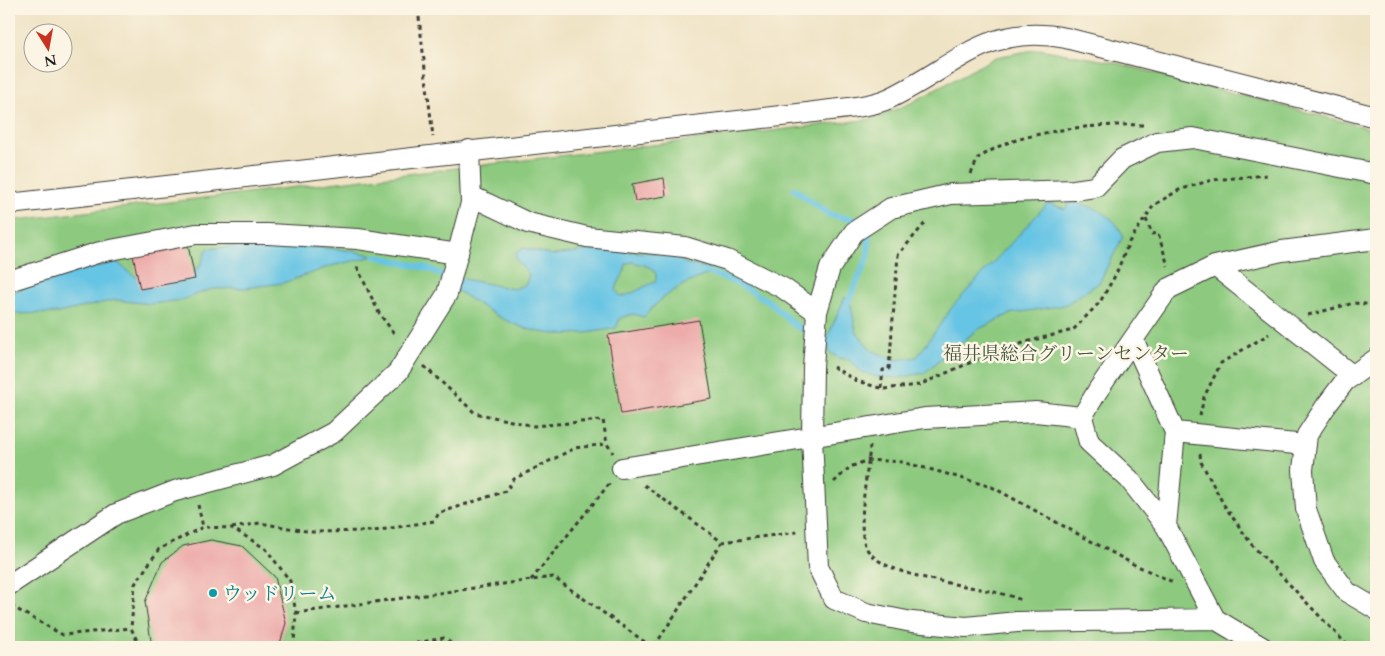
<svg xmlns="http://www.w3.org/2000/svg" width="1385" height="656" viewBox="0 0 1385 656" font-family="Cardo,'Noto Serif JP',serif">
  <rect width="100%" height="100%" fill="#fcf5e5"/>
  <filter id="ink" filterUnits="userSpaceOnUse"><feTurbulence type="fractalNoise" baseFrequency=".02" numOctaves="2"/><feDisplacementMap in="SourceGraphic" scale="10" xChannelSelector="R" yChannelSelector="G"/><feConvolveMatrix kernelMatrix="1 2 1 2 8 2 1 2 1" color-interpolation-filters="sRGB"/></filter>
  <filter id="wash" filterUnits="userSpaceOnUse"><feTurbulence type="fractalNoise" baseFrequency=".0096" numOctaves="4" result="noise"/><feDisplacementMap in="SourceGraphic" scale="20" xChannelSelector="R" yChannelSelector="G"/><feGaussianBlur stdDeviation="1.12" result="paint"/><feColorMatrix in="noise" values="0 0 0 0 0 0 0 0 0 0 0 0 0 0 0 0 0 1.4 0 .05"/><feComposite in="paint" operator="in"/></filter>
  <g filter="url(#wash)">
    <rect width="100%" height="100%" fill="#efe3c5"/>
    <path fill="#8dca7f" stroke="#54734e" d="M1039,49L1112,62L1376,130V647H9V221L872,119L911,103L996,57Z"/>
    <path fill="#66c4e4" stroke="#417080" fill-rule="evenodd" d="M1071,202C1092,205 1116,215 1123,237L1099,283L1065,305L1010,314L977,330L924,373L898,378L877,377L862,372L848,359L838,358L829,352L827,338L845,297L851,305L856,331L871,350L894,360L917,357L953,306L1048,203L1065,209Z
      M234,246C280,247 330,244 375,256L331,266L283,283L245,288L212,289L181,300L151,304L115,300L58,313L9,314V293L81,270L117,262L131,274L150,284L192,275L201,264L207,249Z
      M523,248L553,255L592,250L659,253L677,258L686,264L708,268L709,274C680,285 664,294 644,317L633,314L620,318L616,328C541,343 517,331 455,289L459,278L514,289L526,284L529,274L518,263L515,254ZM632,262C643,265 661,267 655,282C644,286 633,294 621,297L616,290C618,280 625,275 626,264Z"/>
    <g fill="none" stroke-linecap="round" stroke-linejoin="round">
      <path stroke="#66c4e4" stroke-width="6" d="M794,189L830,215L858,220L869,234L868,257L848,302
        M375,256L430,269L448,278
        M708,272L737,283L768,301L796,326L828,342"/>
    </g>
    <g id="blocks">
      <path fill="#edacaa" d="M664,178L666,196L635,201L632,184Z
        M188,245L195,279L140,289L133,255Z
        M699,320L712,399L621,414L608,335Z
        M211,540L242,546L275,577L286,623L279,647H152L145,602L162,562L183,546Z"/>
    </g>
  </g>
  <g filter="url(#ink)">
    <use href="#blocks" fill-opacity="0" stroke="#3c3a35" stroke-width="1"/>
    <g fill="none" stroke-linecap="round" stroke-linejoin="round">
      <defs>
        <path id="minor" d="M471,196L528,223L587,237L685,247L727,260L783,288L817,312
          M9,204L807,113C832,109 869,108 890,98C955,67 987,22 1066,38L1376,117
          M1215,266L1353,376
          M9,281L100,252L196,234H268L358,239L458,254
          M1133,339L1175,432L1166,526
          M1376,359L1345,381L1326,406L1307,435L1303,470L1306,509L1324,561L1347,592L1376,609
          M1175,432L1306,445
          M622,468L925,418L1036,412L1082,417
          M9,585L116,514L175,491L273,465L334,432L398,372L447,294L471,203L469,150
          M1215,619L1017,622L966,627L912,622L866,613L834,599L818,567L812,437L813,367L817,312L830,268L854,232L891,208L951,194L1074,190L1095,187L1122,159L1157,142L1193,138L1376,174
          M1262,647L1215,619L1166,526L1129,479L1089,442L1082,417L1098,390L1168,289L1215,266L1282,251L1376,239"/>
      </defs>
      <use href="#minor" stroke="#3c3a35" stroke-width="22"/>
      <path stroke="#3c3a35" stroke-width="3" stroke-dasharray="4 4" stroke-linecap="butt" d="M418,9L433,137
        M971,174L978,158C989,152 1001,144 1013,141C1056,128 1099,124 1144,125
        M1146,219L1152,234L1158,233L1168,266
        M357,267L379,313L396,336
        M1308,315L1354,303L1376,305
        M424,366L475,413L534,426L603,420L607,444L613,453
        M833,367L857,381L883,389L919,385L976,360L1026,342L1073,330L1100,302L1116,274L1129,242L1154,205L1179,190L1212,180L1267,175
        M881,388L883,370L889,369L898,255L926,222
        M1200,416L1204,397L1221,363L1269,334
        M870,446C868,471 857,523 865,545C878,582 990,584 1023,601
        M1200,454L1201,462L1224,505L1252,545L1349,647
        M834,482L850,467L868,460L902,462L940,472L992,487L1133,564L1173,582
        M644,485L722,542L654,647
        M198,505L203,527
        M232,528L260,523L312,532L374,531L434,521L439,513L506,491L514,479L575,448L607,444
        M722,542L798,532
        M531,580L610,483
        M11,606L63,635L131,628
        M296,613L553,577L652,647
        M140,647L131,628L135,584L159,549L203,527L232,528L266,549L290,581L296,613L294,643L291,647
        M393,647L444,638L456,647
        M462,647L481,645L515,647"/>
      <use href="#minor" stroke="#fff" stroke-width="20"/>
    </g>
  </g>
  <circle fill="#0f9aa8" stroke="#fcf5e5" stroke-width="2" cx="213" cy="593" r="5"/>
  <g text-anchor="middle" stroke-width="5" stroke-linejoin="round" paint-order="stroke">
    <g font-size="19" fill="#44593f" stroke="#fcf5e5">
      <text x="1066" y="360">福井県総合グリーンセンター</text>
    </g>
    <g font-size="19" fill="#0d838f" stroke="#fcf5e5" text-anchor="start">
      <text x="223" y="600">ウッドリーム</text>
    </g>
  </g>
  <rect width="1385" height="656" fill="none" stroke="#fcf5e5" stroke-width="30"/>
  <g transform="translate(48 48) rotate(169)"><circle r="24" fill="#fcf5e5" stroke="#a29e95"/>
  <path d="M0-4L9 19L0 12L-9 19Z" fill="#c8321e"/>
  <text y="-8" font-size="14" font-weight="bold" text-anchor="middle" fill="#1c1c1c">N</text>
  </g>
</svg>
